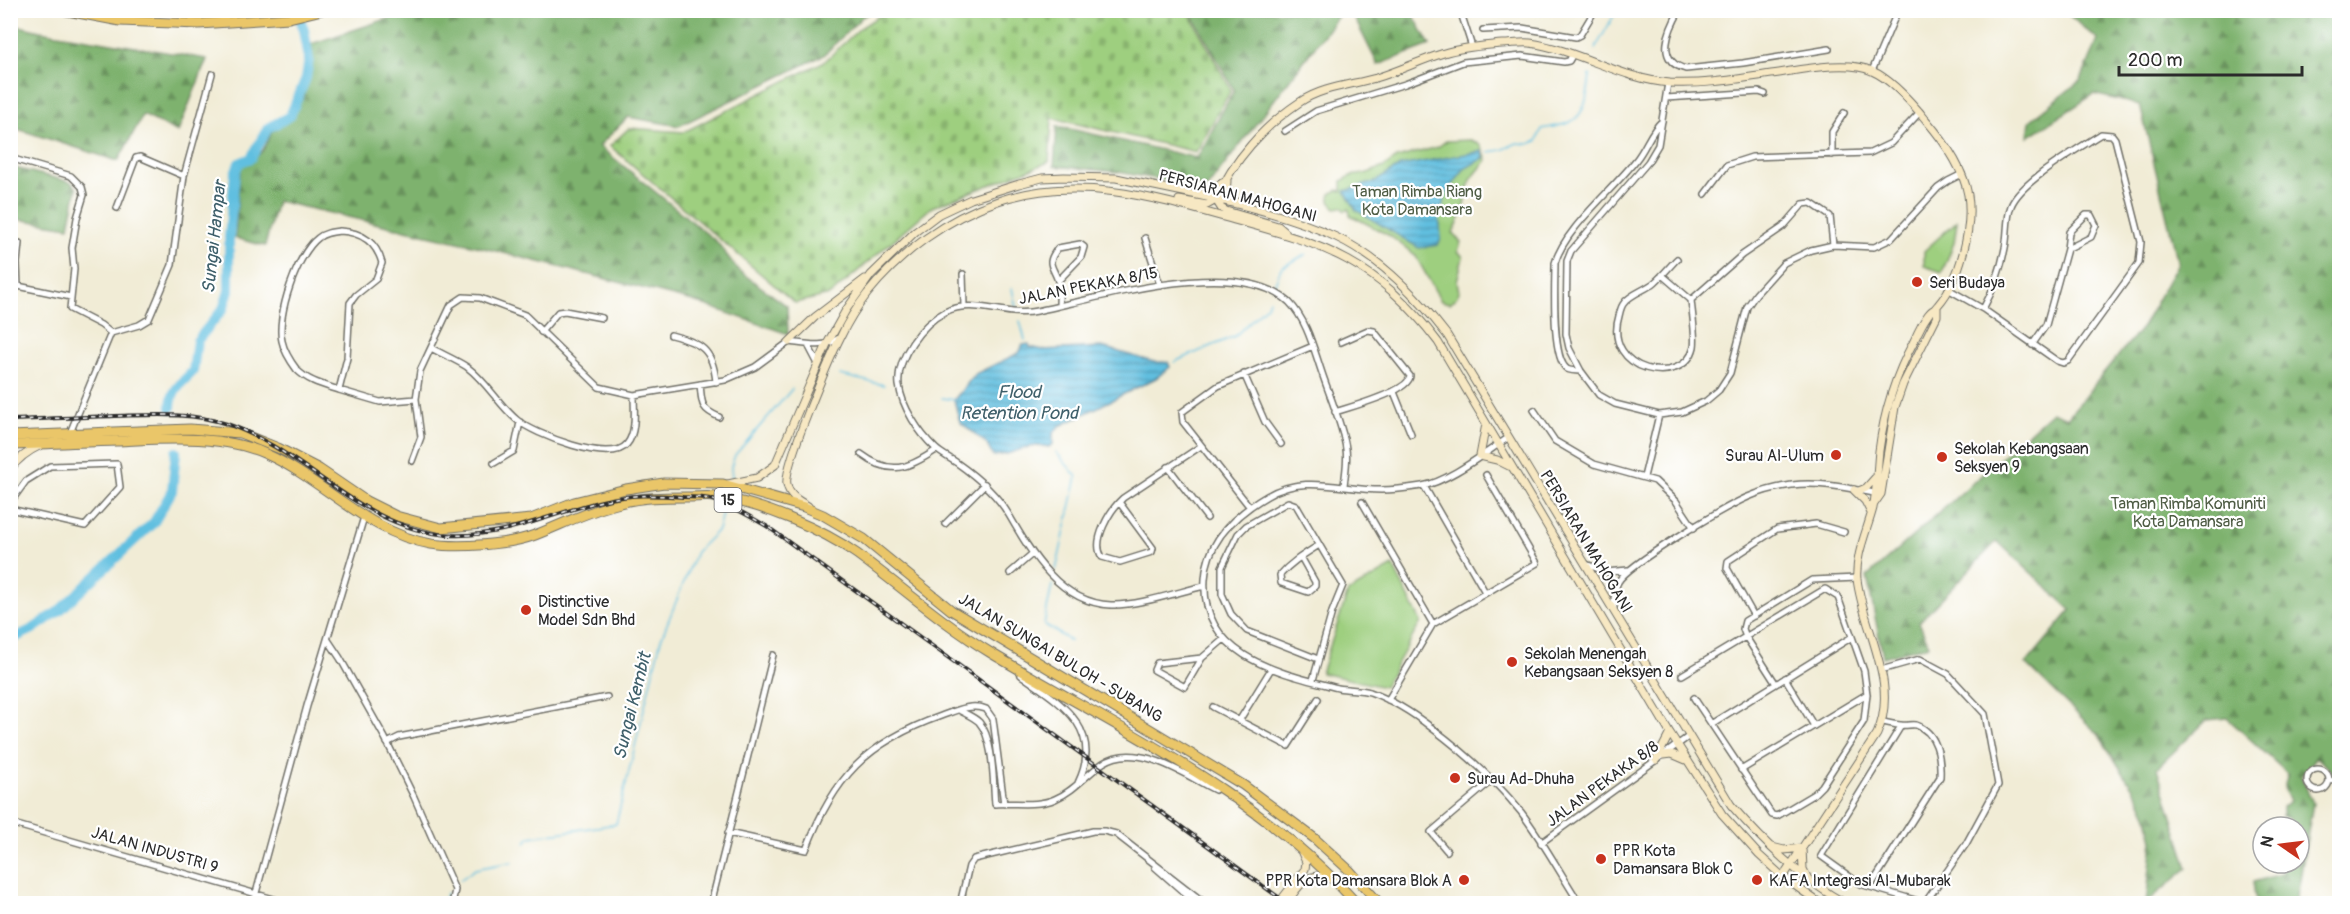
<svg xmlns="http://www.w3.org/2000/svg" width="2350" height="914" viewBox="0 0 2350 914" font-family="Pangolin,sans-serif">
  <defs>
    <pattern id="forest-firs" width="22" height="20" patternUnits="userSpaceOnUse" patternTransform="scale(1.5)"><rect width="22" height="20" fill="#7eb26e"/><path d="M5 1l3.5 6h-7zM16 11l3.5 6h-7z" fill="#67915b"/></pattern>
    <pattern id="cemetery-stones" width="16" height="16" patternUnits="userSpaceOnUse" patternTransform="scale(1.5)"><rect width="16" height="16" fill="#9ecf7f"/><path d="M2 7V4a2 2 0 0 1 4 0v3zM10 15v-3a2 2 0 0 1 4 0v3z" fill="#88b26e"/></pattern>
    <pattern id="water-rules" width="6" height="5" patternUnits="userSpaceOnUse" patternTransform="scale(1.5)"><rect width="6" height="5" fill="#61bfe0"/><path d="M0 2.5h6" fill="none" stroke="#509bb6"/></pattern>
  </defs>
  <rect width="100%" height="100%" fill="#fff"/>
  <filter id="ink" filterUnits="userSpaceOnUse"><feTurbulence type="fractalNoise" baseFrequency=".0167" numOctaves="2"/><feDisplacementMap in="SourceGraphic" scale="12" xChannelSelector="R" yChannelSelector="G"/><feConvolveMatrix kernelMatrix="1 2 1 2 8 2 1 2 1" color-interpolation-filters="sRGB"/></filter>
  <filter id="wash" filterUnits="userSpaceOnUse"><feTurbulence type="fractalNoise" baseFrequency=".008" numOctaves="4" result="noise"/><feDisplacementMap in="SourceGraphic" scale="24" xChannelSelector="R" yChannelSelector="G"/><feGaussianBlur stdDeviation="1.35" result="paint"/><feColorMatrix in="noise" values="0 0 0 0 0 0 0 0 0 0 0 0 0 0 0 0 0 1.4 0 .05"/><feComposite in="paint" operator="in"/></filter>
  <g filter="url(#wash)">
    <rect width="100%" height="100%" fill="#f1ecd6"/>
    <path fill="url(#forest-firs)" stroke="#546e4c" stroke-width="1.5" d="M414,10L873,11L862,17L824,55L679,126L628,117L599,146L717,242L738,270L787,306L788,334L693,301L476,246L277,201L265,246L235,238L239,178L242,165L253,160L263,150L272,131L292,117L309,78L313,59L311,44Z
      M1190,11H1342L1207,188L1118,172L1054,166L1057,126L1197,158L1234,90Z
      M1351,11H1411L1430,45L1378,65Z
      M2064,11H2339V775H2334L2317,757L2301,776L2313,803L2296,903H2256L2253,882L2284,873L2278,863H2299V827H2290V819L2282,816V807L2290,801L2284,788L2288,774L2227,718L2207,720L2157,768L2188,868L2146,903L2153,841L2148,817L2138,796L2098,734L2026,664L2071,610L1997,541L1919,622L1929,645L1883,657L1867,577L2052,412L2067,418L2142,327L2178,263L2140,105L2094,94L2028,137L2030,121L2081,80L2098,40Z
      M11,24L40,31L207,59L178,132L143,115L118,161L11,127Z
      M11,167L71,182L77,188L69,227L11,218Z"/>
    <path fill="url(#cemetery-stones)" stroke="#647d55" stroke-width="1.5" d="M888,10L1188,11L1231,90L1196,152L1052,118L1049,162L932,207L830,295L795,303L610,146L629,128L684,132L825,61L860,28Z"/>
    <path fill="#9ecf7f" stroke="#647d55" stroke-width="1.5" d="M1471,140L1481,145L1487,160L1472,178L1466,192L1463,212L1453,233L1461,242L1458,251L1463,257L1457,281L1459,292L1455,299L1449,303L1441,301L1415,255L1390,236L1350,215L1349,209L1345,211L1342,207L1335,208L1330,201V194L1337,190L1342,191V181L1350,176L1365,174L1384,167L1397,158L1438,147L1446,141Z
      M1957,221L1954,243L1942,272L1924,266V251Z
      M1393,566L1421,622L1384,687L1321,673L1348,592Z"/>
    <path fill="url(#water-rules)" stroke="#467586" stroke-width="1.5" d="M1482,151L1484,158L1464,169L1447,193L1439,216L1441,238L1438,245L1419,248L1356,210L1345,191L1375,182L1400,166Z
      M1029,344L1030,347L1043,350L1102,347L1154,362H1168L1170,367L1156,378L1058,427L1053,434V444L1049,447C1026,442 1014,456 993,456L986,443L960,422L954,400L975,374L1019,353L1023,345Z"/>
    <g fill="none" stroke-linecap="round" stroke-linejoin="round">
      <path stroke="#61bfe0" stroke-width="1.5" d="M1595,49L1617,10
        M1488,152L1502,150L1517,143L1529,144L1537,141L1542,129C1551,127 1562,126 1570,122C1587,114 1588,91 1590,75
        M2335,236L2340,237
        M1274,286L1281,268L1306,254
        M1012,288L1016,308
        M1020,321L1025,340
        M1174,362L1235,336L1267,305L1269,300
        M840,375L884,385
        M942,398L955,400
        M1056,452L1077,477L1056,570
        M732,478L731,467L735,455L792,389
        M1052,585L1044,624L1070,641
        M525,843L530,837L616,824L661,639L696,552L718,530L722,513
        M460,880L475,869L512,862
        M442,904L447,893"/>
      <path stroke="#61bfe0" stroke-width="10" d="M171,408C171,389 181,384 193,371L197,341L223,309L229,291V237L235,173L239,163L251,158L268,128L290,116L306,78L309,59L304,30L297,10
        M10,640L33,629L59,611L154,522L172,491L176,452"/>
    </g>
  </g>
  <g filter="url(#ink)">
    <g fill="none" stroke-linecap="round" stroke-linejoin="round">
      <defs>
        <path id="street" d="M1460,10L1472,47
          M1680,10C1669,29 1654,61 1686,69L1743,63L1829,49
          M1483,30L1522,28L1576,37L1580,35L1595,10
          M1872,71L1898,10
          M1668,83L1658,145L1648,162L1571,251L1567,261L1566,334L1569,348L1581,371L1599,395L1615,404L1659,415L1682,412L1706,401L1719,390L1730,373L1747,307L1756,294L1784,263L1811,250L1833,245L1874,247L1891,239L1938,188L1948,181L1962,174
          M1666,98L1759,92L1765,94
          M1285,131L1316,111L1405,84L1463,62L1522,56L1564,62L1569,61L1573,54
          M2101,134L2112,135L2115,139L2141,242L2139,263L2068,361L2063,363L2057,361L1983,309C1993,291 2001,268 2005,248C2008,234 2006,219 2011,206C2021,181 2078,149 2101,134Z
          M1832,155V132L1844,113
          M10,158L71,176L82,187L84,195L77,218L72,248L74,269L70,309L101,325L111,333L70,433
          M1705,194L1727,165L1752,157L1870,153L1891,143L1920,112
          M117,208L136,158L140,157L184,176
          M340,231C361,232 376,241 382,263L376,279L356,295L350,303L347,358L339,390C324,385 309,382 297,370C291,362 284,351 282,341C276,316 297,254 318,238C324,233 331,232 340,231Z
          M1145,238L1160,285
          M1677,259C1670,266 1663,275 1655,282C1646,290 1630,294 1624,303C1621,306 1620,312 1619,316C1602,372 1684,389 1694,347C1696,336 1692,312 1691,300L1742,255L1783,227L1803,204L1811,203L1830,216L1833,245
          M963,274L964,306
          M1662,275L1691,300
          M1058,281L1081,257L1084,247L1080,244L1058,248C1045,265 1053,265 1058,281C1060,288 1059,298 1059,306
          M10,283L18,286L17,263L19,243
          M1948,289L1983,309
          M10,293L18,286L71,297
          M541,332L558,312L565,311L602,318
          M111,333L139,325L149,319L172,265L184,176L212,74
          M671,335C701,343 713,349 716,382
          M808,345L818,364
          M2032,345L2046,325L2067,249L2069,232L2086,215H2091L2096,225L2091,237L2067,249
          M431,348C442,354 456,360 467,367C487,382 498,404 517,420C534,434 611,465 627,444C637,432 634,409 634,395
          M1581,371C1577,371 1571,371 1567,369C1551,358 1555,283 1555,263C1565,228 1613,190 1636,160C1646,148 1650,132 1662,121
          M1244,374L1265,422L1281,444
          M700,384C702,403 700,409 719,417
          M339,390L380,402L416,399
          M1394,392L1411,434
          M1534,410L1555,441L1594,464L1655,481L1676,501L1694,528
          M1335,412C1350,407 1409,392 1410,376L1374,331L1368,330L1341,342
          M1508,438C1486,452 1448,482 1422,486C1409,488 1394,490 1381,490C1341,490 1304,474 1267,496C1236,514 1207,541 1205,579C1200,657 1280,673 1338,688C1349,690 1360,689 1370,692C1392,700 1414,714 1432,728C1464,752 1496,781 1521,812C1543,841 1560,873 1580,904
          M861,454C890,476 908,469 936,450
          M412,461L421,437L416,399L420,371L451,305L463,297L480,298L525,315L599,387L634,395L725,380L755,367L789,342C806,344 824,349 839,338
          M494,463L514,451L520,422
          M1168,467L1207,518
          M1644,477L1659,415
          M1424,486L1485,592
          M1119,502L1153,548L1152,552L1120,562L1102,557C1091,541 1110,510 1123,498L1201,446
          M1362,502L1433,624
          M10,503L26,481L50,466L117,464L120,487L85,526L10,509
          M1249,506L1183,422L1182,412L1218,386L1313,346
          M945,524L985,484
          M1301,557L1315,582V586L1308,592L1281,583L1280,575C1291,562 1305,554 1319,545
          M1586,564L1606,572L1628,570
          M1010,573L1032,554
          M1204,586C1178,592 1137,606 1111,605C1060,603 1031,553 1009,515C996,493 977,477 957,463C950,458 941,454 935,448C919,433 902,407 899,385C896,358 922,324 945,312C974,297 1006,318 1037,311C1100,298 1237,255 1289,302C1307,320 1314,350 1322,373C1329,394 1344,430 1346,449C1348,461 1345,474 1344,486
          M1614,609C1614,601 1613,591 1618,582C1628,564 1725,507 1748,497C1762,491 1777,487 1792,485C1820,481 1852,489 1879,494
          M1754,616L1727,568L1728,561L1777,529L1816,524L1844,532
          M328,640L340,658L385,738L414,797L455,890L452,904
          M1202,658L1157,663L1154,670L1185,687L1202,658L1224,639
          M1881,670L1920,659L1948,674L1985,714L1998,785L1966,844L1925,903L1860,884L1821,856L1901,726
          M1021,675C1059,702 1105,728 1078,783
          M1682,675L1825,589L1838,597L1864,671L1867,694L1864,721L1822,786L1814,794L1777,816L1772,815L1694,698
          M1785,678L1814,726
          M1313,680L1332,612L1343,585L1296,505L1288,502L1246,526L1238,534L1222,567V594L1231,614L1247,631L1318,659
          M1776,684L1746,637L1743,629L1745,621L1812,580L1857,578
          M1388,700L1433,624L1537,563L1486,475
          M1213,707L1288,746L1318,699
          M959,710C966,714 974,717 979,722C994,739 993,783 995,804C1014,802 1037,807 1055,799C1074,791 1086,775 1103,763C1137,740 1185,775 1215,790
          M1239,721L1271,669
          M1711,724L1852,637
          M387,743L399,737L607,697
          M2307 780a11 11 0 1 1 22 0a11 11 0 1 1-22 0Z
          M1741,770L1867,694
          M2329,781L2340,780
          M10,823L291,904
          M728,833L806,850C833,778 867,742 941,716C955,711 971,703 986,709L993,719L1004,804
          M1541,843L1688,737
          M1447,851L1431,832L1491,781
          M1155,867L1197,904
          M1870,887L1940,777C1941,757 1937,732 1916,725C1911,724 1907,726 1901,725C1895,725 1889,723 1883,722
          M253,904L307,706L364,517
          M711,904L773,655
          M960,904L969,866L974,859L1093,831H1104L1116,834L1206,904"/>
        <path id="secondary" d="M1227,181L1226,194L1238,203
          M1197,194L1208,193L1222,183
          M1179,200L1207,205L1216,200
          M1216,200C1233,160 1264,126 1300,102C1322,87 1351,85 1376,78C1399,71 1421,60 1444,53C1463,47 1482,46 1502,44C1511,44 1521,42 1530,43C1578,50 1621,79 1670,83C1706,85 1743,78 1779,73C1804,69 1849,60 1872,71C1891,79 1913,104 1926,120C1944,141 1963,167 1968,195C1973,228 1960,280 1938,305C1931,314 1935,306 1928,315C1922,323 1918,332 1914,341C1895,376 1884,411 1879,451C1877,469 1877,491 1873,508C1867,531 1855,556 1857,579C1863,630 1900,683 1877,734L1783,877
          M1216,200L1221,208L1226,211L1278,226L1285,232
          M789,342L815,317L865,279
          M1486,424L1480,456L1497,460L1509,466
          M10,470C18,458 28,451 41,445
          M728,484L757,478L775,465L827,344L846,310L871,275L915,232L939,214L971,199L1019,184L1042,178L1064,177L1116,178C1185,193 1272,207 1336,237C1381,258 1417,296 1447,335L1731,805C1765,844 1800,878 1846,904
          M1854,490L1865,501L1871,513
          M1859,491L1866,488L1875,478
          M1874,504L1881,494L1895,407L1903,384L1937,316V307
          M808,506C799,501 789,496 787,484C783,467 830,358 841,336C848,321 857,307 867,294C901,252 947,218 998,201C1079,174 1156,198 1234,220C1327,245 1377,262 1438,342L1670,733L1722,814L1759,855L1783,877L1821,904
          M1664,755L1672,754L1686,760
          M1656,760L1670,733
          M1772,847L1784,850L1802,848L1803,869L1807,877
          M1278,904L1305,869L1306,862L1302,853
          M1286,904C1297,887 1309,869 1330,879"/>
        <path id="highway" d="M62,10L120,21L199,24L289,18L322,10
          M10,436L190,429L240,433L278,448L319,469L366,501L396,516L441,528L531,519L574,502L626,489L664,483L723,484L804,507L823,515L864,539L951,610L1243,785L1314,838L1349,870L1380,904
          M10,445C46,444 81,442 116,441C162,439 223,434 266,454C323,479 367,533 431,544C458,548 509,545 535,535C563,524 590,510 620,503C643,497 664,497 687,497C697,497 708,496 717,497C760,503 822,529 857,554C902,587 943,624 991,653C1118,729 1256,791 1357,904"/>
      </defs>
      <use href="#street" stroke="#706f67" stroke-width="8"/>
      <use href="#secondary" stroke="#706f67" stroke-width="9"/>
      <use href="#highway" stroke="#706f67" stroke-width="11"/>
      <use href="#street" stroke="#fff" stroke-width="5"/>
      <use href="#secondary" stroke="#f7e8c3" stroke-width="7"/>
      <use href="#highway" stroke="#eac669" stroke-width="9"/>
      <defs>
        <path id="rail" d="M10,420C45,419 80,417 115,416C153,415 191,412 227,424C306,451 361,529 448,535C503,538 550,514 602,501C629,494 656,495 683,497C692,497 702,497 710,499C731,505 749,516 768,527L1288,904"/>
      </defs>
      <use href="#rail" stroke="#2b2b2b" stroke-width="4"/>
      <use href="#rail" stroke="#fff" stroke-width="1.5" stroke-dasharray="4.5" stroke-linecap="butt"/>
    </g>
  </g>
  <g fill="#c8321e" stroke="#fff" stroke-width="2">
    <circle cx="1917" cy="282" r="6"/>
    <circle cx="1836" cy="455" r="6"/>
    <circle cx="1942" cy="457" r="6"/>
    <circle cx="526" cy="610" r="6"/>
    <circle cx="1512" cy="662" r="6"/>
    <circle cx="1455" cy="778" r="6"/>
    <circle cx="1601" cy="859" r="6"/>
    <circle cx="1464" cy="880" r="6"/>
    <circle cx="1757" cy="880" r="6"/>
  </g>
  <g text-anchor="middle" stroke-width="4.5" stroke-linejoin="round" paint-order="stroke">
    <rect fill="#fff" stroke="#6b6b6b" stroke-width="1.5" x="714.5" y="488" width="27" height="24" rx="4.5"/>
    <g font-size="15" font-weight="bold" fill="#2b2b2b">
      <text x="728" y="505">15</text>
    </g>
    <g font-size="16" fill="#4e5c44" stroke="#fff">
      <text x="1417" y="197">Taman Rimba Riang<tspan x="1417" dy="18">Kota Damansara</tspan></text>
      <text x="2188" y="509">Taman Rimba Komuniti<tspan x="2188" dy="18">Kota Damansara</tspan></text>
    </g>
    <g font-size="16" fill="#2b2b2b" stroke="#fff">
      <text transform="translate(1238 195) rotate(15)" y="6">PERSIARAN MAHOGANI</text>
      <text transform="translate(1088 285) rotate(-11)" y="6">JALAN PEKAKA 8/15</text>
      <text transform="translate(1587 541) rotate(59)" y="6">PERSIARAN MAHOGANI</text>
      <text transform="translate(1061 657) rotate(31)" y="6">JALAN SUNGAI BULOH - SUBANG</text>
      <text transform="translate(1602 783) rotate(-36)" y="6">JALAN PEKAKA 8/8</text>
      <text transform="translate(155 849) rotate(16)" y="6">JALAN INDUSTRI 9</text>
    </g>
    <g font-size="16" fill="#2b2b2b" stroke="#fff" text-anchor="start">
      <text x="1929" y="288">Seri Budaya</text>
      <text x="1954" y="454">Sekolah Kebangsaan<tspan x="1954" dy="18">Seksyen 9</tspan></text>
      <text x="1824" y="461" text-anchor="end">Surau Al-Ulum</text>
      <text x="538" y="607">Distinctive<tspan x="538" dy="18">Model Sdn Bhd</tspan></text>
      <text x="1524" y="659">Sekolah Menengah<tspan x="1524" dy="18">Kebangsaan Seksyen 8</tspan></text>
      <text x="1467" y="784">Surau Ad-Dhuha</text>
      <text x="1613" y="856">PPR Kota<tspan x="1613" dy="18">Damansara Blok C</tspan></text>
      <text x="1452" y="886" text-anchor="end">PPR Kota Damansara Blok A</text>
      <text x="1769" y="886">KAFA Integrasi Al-Mubarak</text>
    </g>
    <g font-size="18" font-style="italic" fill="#3e5f6a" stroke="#fff">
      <text transform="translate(214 237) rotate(-84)" y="6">Sungai Hampar</text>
      <text x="1019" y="398">Flood<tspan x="1019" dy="21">Retention Pond</tspan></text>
      <text transform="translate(632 706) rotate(-76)" y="6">Sungai Kembit</text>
    </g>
  </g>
  <rect width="2350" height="914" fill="none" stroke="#fff" stroke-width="36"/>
  <g transform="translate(2281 845) rotate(284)"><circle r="28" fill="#ffffff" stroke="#aaaaaa" stroke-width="1.5"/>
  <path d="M0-4.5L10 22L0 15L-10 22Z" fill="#c8321e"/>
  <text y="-9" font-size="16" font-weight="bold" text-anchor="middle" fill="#2b2b2b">N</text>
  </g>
  <path d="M2119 66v9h183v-9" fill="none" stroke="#2b2b2b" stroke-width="3"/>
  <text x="2128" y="66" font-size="18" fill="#2b2b2b" stroke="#ffffff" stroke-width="4.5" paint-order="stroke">200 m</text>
</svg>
